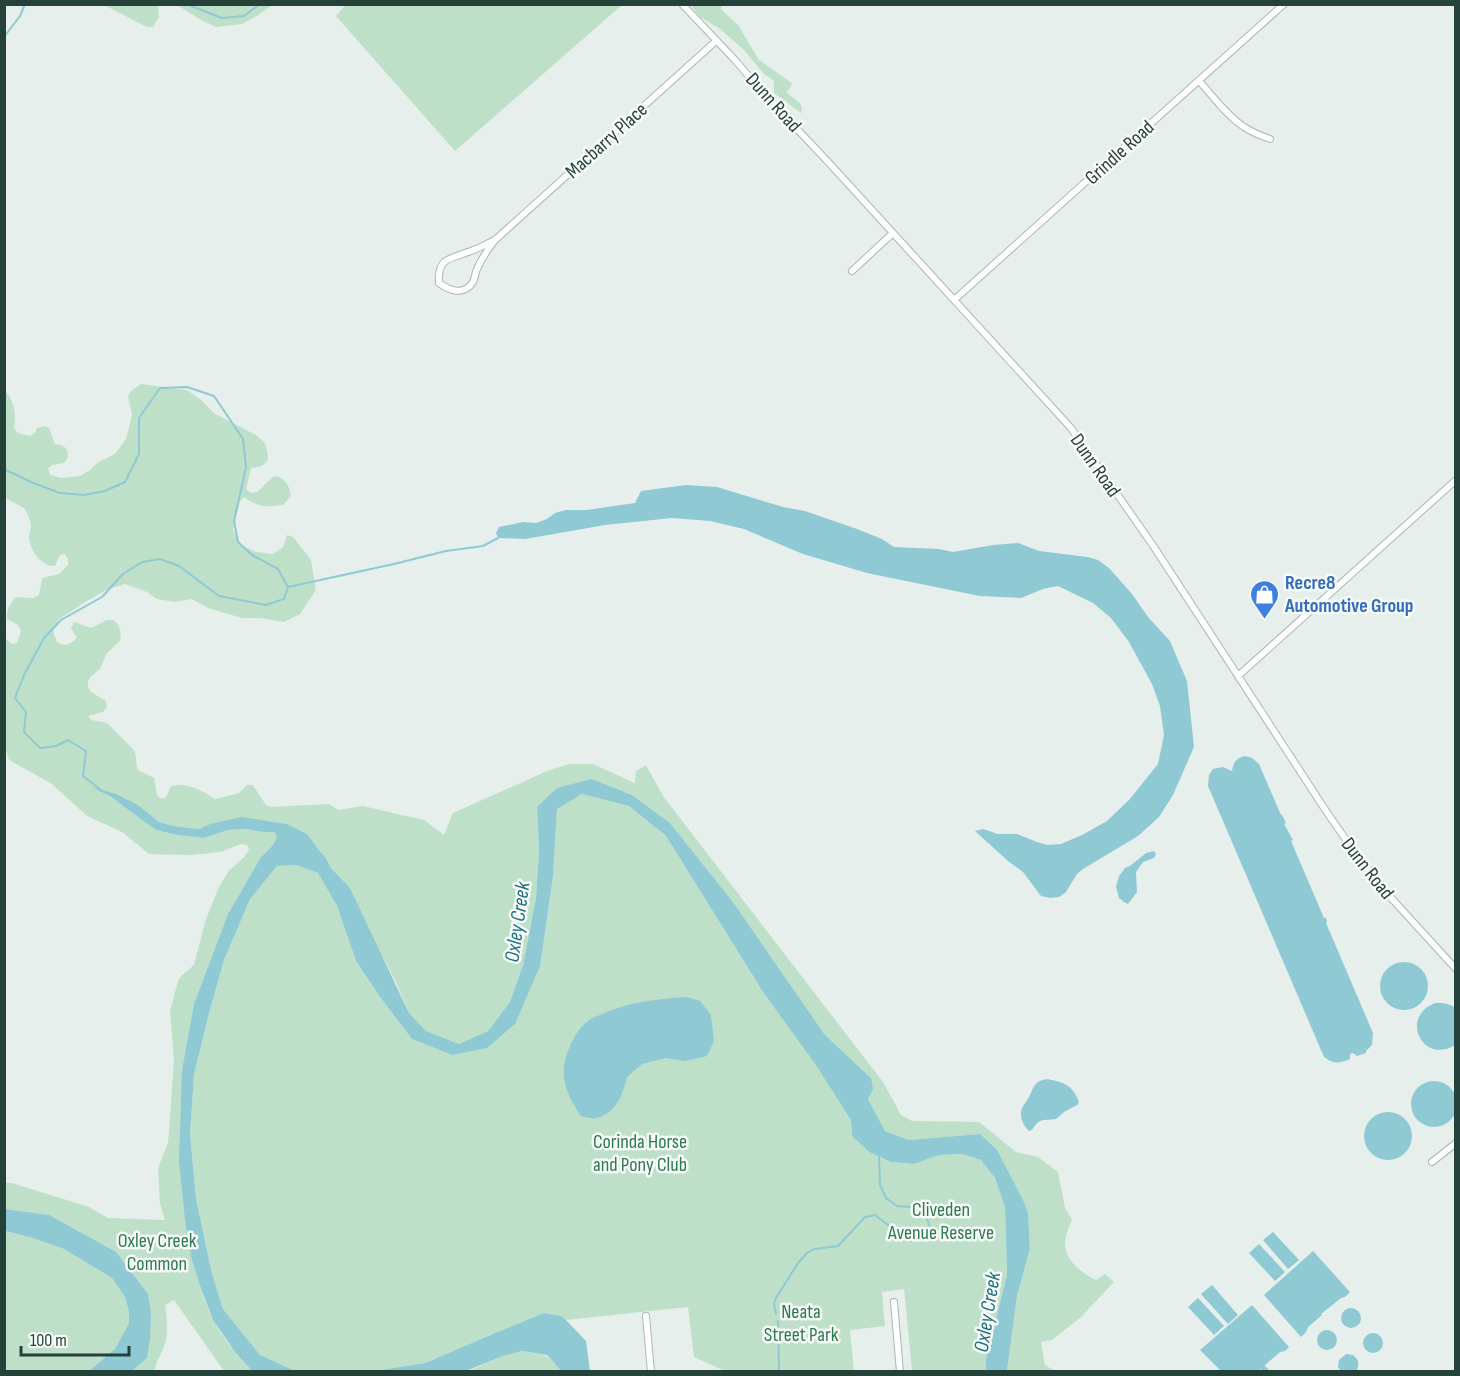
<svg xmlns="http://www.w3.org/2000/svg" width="1460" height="1376" viewBox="0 0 1460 1376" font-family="'Sofia Sans Condensed',sans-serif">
  <rect width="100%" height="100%" fill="#e6efeb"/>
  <path fill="#bfe0c8" d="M346,4H622V5L455,151L336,16Z
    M104,5H158L159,17L153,27H147Z
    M177,5H272L257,16L242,24L216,27L203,21Z
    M691,5H721V9L738,25L759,60L792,83L790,88L786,92L800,103L802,108L801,113L774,93V81L763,73L743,49L720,29L699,16Z
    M141,384L187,390L201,400L215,414L256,435L265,443L268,456L267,461L262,466L251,468L246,489L251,493L257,492L274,476C286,477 289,486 291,496L283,505C263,507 261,508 244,497L240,501L233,529L240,545L256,552L273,554L283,547L287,535L293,537L311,560L316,590L300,614L284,622L260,618H242L208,608L192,599L175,602L157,599L147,592L125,584L108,589L82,604L58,620L53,631L57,642C66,647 70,644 77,638L71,628L74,622L91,628L107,620H114C120,626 122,633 120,641L107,653L100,669L91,676L88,681V687L91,692L106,701L107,707L103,712L88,716L91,720L103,722L108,724L133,749C138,756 135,763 138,770L154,778L157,795L161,799L166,797L171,786C188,782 201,790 215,799L239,793L247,785H253L266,805L271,807L329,804L339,810L363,806L424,820L444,835L453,813L547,771L569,764H593L635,783L636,771L646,765L663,796L883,1082L901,1115L912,1121L979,1122L1016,1152L1038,1157L1058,1172L1065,1208L1072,1219C1070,1226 1065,1236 1065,1243C1064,1260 1083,1274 1096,1280L1105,1274L1114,1282L1081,1317L1052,1340L1041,1342L1045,1365L1055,1371H1007L1017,1296L1030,1249L1028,1213L1024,1202L980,1134L909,1140L885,1131L868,1099L871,1078L825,1035L733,902L670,823L632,795L592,779L537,807L539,850L536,898L523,965L510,1002L488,1031L459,1044L426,1031L409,1013L396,982L366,925L350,888L331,868L326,858L318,849L306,834L287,824L262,820L210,824L199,829L173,826L159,822L138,805L96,788L135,813L156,830L177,835L204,838L228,830L246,829L263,832H274L277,837L273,845L261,857L228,914L194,1004L182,1070L191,1257C198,1278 203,1300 213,1319C222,1338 238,1356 252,1371H224L174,1300L165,1305C167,1318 169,1336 163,1349C159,1359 156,1360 155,1371H132L147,1358L151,1312L49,1215L5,1209V1183H12L89,1207L108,1218L165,1220L160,1204L158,1168L168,1143L174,1061L170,1011L178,981L181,976L194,965L205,922L218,889L228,872L245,856L249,850L247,845L241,844L220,852L191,855L149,854L122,832L87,816L52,784L9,760L4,744L5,638L12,644L17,643L21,631L18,625L7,619C6,611 10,603 16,597L33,598L39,595L42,578L59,574L68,565V559L65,554L60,555L55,566C41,567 29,549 29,536C29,532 31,529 31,526C31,520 27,513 24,508L5,498L4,389C14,401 17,413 14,428L18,433L30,436L35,433L37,428L44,426L49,428L55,444C67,444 72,454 64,463L52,465L48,468L50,475L61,478L80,476L90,470L98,462L115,454L126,439L132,415L128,396L131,391Z
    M582,794L629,806L666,836L763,992L817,1065L851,1120L852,1136L869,1152L891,1162L914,1164L939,1155L962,1154L981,1160L995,1178L1005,1207L1007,1275L986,1359V1371H912L904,1289L882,1292L885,1326L850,1330L854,1372L725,1371L694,1357L688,1307L566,1320L560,1316L544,1313L495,1333L425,1363L374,1371H295L260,1355L223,1309L212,1274L196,1197L190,1134L194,1075L209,1013L224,960L250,898L277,866L296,865L318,873L337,906L356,961L380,997L412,1039L452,1055L515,1024L553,876L557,808Z
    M4,1231L33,1238L64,1249L112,1278L125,1297L129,1312V1323L115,1349L89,1371H5Z
    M522,1351C541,1355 550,1352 561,1371L466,1372L503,1356Z"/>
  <path fill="#8ec9d4" d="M686,485L717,487L783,507L805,511L857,529L882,539L894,547L939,549L953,552L993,545L1018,543L1039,551L1088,557L1098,560L1109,568L1132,594L1148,617L1170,641L1187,681L1194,747L1173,795L1159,817L1138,836L1083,869L1077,874L1066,892L1059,897L1050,898L1041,896L1023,872L1008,861L975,831L983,829L998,834H1017L1037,842L1048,845L1061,844L1082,835L1107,821L1129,800L1158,764L1164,735L1160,706L1152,684L1129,642L1111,618L1093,603L1058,586L1043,589L1021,598L980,596L867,573L803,554L744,529L710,521L672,518L605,525L525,539L498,538L496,533L499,527L523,522L536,523L547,519L555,513L566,510H587L635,503L641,491Z
    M1245,756L1252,758L1259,764L1281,815H1282L1286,823L1284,824L1293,840L1291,841L1324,918H1326L1327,922L1326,923L1373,1033L1372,1045L1366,1051V1053L1357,1056L1353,1053L1350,1054V1059C1338,1064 1334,1064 1324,1057L1208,786L1209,775L1213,769L1223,767L1232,771C1233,763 1236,758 1245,756Z
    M592,779L632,795L670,823L733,902L825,1035L871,1078L873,1089L868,1099L885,1131L909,1140L980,1134L997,1150L1024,1202L1028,1213L1030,1249L1017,1296L1007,1371H986V1359L1007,1275L1005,1207L995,1178L981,1160L962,1154L939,1155L914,1164L891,1162L869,1152L852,1136L851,1120L816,1065L763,992L666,836L629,806L582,794L557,809L553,876L540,966L515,1024L487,1048L452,1055L412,1039L380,997L356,961L337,906L318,873L296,865L277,866L250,899L224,960L209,1013L194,1075L190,1134L196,1198L212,1274L223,1309L260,1355L295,1371H252L235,1352L213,1320L200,1286L191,1257L185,1220L179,1161L182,1070L194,1004L228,914L261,857L273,845L277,837L274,832H263L246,829L228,830L204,838L177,835L156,830L111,797L92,787L116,794L138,805L159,822L173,826L199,829L210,824L242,817L287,824L307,834L318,849L326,858L331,868L350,888L409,1013L426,1031L459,1044L488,1031L510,1002L523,965L536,898L539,850L537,807L557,788Z
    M1154,851L1156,854L1154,858L1143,862L1136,872L1137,892L1128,904L1124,902L1119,898L1116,887L1119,876L1125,868L1130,866L1146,853Z
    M1380 986a24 24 0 1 1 48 0a24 24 0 1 1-48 0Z
    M687,997L700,1001L711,1015L714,1041L707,1056L685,1061L666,1058L642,1064L627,1077C623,1094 616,1114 596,1118C592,1119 586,1117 581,1116C567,1096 558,1075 568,1051C572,1041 578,1028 588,1021C591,1018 597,1016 600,1015C627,1002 657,999 687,997Z
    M1435,1003C1443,1003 1449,1003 1455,1008V1045C1423,1065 1399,1017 1435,1003Z
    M1047,1079C1063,1082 1073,1085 1079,1102L1077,1105L1064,1112L1056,1119C1043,1121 1040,1117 1032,1130L1029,1131C1023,1126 1019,1116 1022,1108C1024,1104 1028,1100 1030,1095C1034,1086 1035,1081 1047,1079Z
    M1411 1104a23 23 0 1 1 46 0a23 23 0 1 1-46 0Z
    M1364 1136a24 24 0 1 1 48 0a24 24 0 1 1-48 0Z
    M5,1209L49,1215L116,1252L148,1294L151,1312L150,1338L147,1358L132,1371H89L115,1349L129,1323V1312L125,1297L112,1278L64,1249L33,1238L5,1231Z
    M1273,1232L1299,1260L1288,1269L1263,1240Z
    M1259,1244L1285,1272L1275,1281L1249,1253Z
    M1313,1251L1350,1292L1345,1297L1341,1298L1321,1314L1322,1315L1308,1327L1306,1332L1301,1337L1264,1295Z
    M1212,1285L1238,1315L1228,1324L1201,1294Z
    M1198,1298L1224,1326L1214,1335L1188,1307Z
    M1252,1305L1289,1347L1285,1351L1280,1352L1263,1367L1265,1366L1270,1371H1263L1261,1369L1258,1371H1221L1200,1350Z
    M1341 1318a10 10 0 1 1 20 0a10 10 0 1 1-20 0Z
    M544,1313L561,1316L566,1320L586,1341L590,1371H561L553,1361L547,1355L522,1351L503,1356L466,1371H374L425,1363L495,1333Z
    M1317 1340a10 10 0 1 1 20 0a10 10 0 1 1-20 0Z
    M1363 1343a10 10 0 1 1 20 0a10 10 0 1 1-20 0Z
    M1346,1354L1353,1355C1359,1360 1360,1365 1356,1371H1341L1338,1367L1339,1360Z"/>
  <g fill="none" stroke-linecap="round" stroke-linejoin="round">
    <path stroke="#8ec9d4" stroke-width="2" d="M186,4L222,18L244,16L260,4
      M4,37L20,16L25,4
      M4,469L33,483L60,493L84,495L105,491L125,482L139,454V418L160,388L187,387L214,396L243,439L246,467L234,521L238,542L252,555L278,569L288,587L284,599L266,605L219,596L179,566L160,559L142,562L123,574L102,597L61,620L44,638L24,675L15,698L26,712L24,732L40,748L56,746L68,740L86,751L83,776L101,790
      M288,587L394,564L446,551L483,546L498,538
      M776,1314L774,1304L776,1298L798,1263L807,1253L814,1249L838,1246L865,1217L875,1215L888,1225L897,1235L911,1241L925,1236L929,1225L925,1212L911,1207L897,1206L886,1198L880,1185L879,1157
      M778,1321L779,1372"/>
    <defs>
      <path id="minor" d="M682,4L735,60L765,95L830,164L1071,428L1154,547L1328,814L1361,861L1393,900L1456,969
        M1199,81C1213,96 1226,115 1244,127C1252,132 1261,136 1270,139
        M495,240C486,244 478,249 468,252C450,259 437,258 439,283C450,291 464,296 473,282C475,279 475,273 477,269C482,258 488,249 495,240L716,41
        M852,271L893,233
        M954,300L1284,4
        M1238,676L1456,480
        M1432,1162L1456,1143
        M894,1302L900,1372
        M646,1316L651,1372"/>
    </defs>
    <use href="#minor" stroke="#a8b8b2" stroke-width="8"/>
    <use href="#minor" stroke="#fff" stroke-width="6"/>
  </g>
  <defs>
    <symbol id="shop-pin" viewBox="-11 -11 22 30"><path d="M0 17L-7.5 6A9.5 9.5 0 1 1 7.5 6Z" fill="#3f7fe0" stroke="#f7fbf9"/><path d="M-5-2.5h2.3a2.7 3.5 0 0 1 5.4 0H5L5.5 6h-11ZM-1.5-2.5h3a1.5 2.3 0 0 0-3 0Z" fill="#fff"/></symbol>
  </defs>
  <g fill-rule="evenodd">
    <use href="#shop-pin" x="1248" y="578" width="33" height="45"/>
  </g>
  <g text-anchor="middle" stroke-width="5" stroke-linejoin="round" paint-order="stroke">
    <g font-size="20" fill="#24423a" stroke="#f7fbf9">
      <text transform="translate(774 102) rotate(48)" y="7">Dunn Road</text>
      <text transform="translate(606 140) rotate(-42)" y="7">Macbarry Place</text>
      <text transform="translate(1119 152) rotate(-42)" y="7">Grindle Road</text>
      <text transform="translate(1096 465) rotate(55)" y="7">Dunn Road</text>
      <text transform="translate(1368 868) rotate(52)" y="7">Dunn Road</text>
    </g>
    <g font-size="20" font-weight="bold" fill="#366cbe" stroke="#f7fbf9" text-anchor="start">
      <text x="1285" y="589">Recre8<tspan x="1285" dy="23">Automotive Group</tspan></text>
    </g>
    <g font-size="20" fill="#2d7a4b" stroke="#f7fbf9">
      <text x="640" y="1148">Corinda Horse<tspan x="640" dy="23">and Pony Club</tspan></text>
      <text x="941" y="1216">Cliveden<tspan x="941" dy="23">Avenue Reserve</tspan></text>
      <text x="157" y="1247">Oxley Creek<tspan x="157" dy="23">Common</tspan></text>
      <text x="801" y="1318">Neata<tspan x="801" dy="23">Street Park</tspan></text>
    </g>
    <g font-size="21" font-style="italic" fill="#1c6f80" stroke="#f7fbf9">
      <text transform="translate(517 922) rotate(-82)" y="7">Oxley Creek</text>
      <text transform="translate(987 1312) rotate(-81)" y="7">Oxley Creek</text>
    </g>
  </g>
  <rect width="1460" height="1376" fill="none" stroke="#24423a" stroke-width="12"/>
  <path d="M21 1346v9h108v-9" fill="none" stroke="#24423a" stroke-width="3"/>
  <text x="30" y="1346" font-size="18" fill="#24423a" stroke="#f7fbf9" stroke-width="4.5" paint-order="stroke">100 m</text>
</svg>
